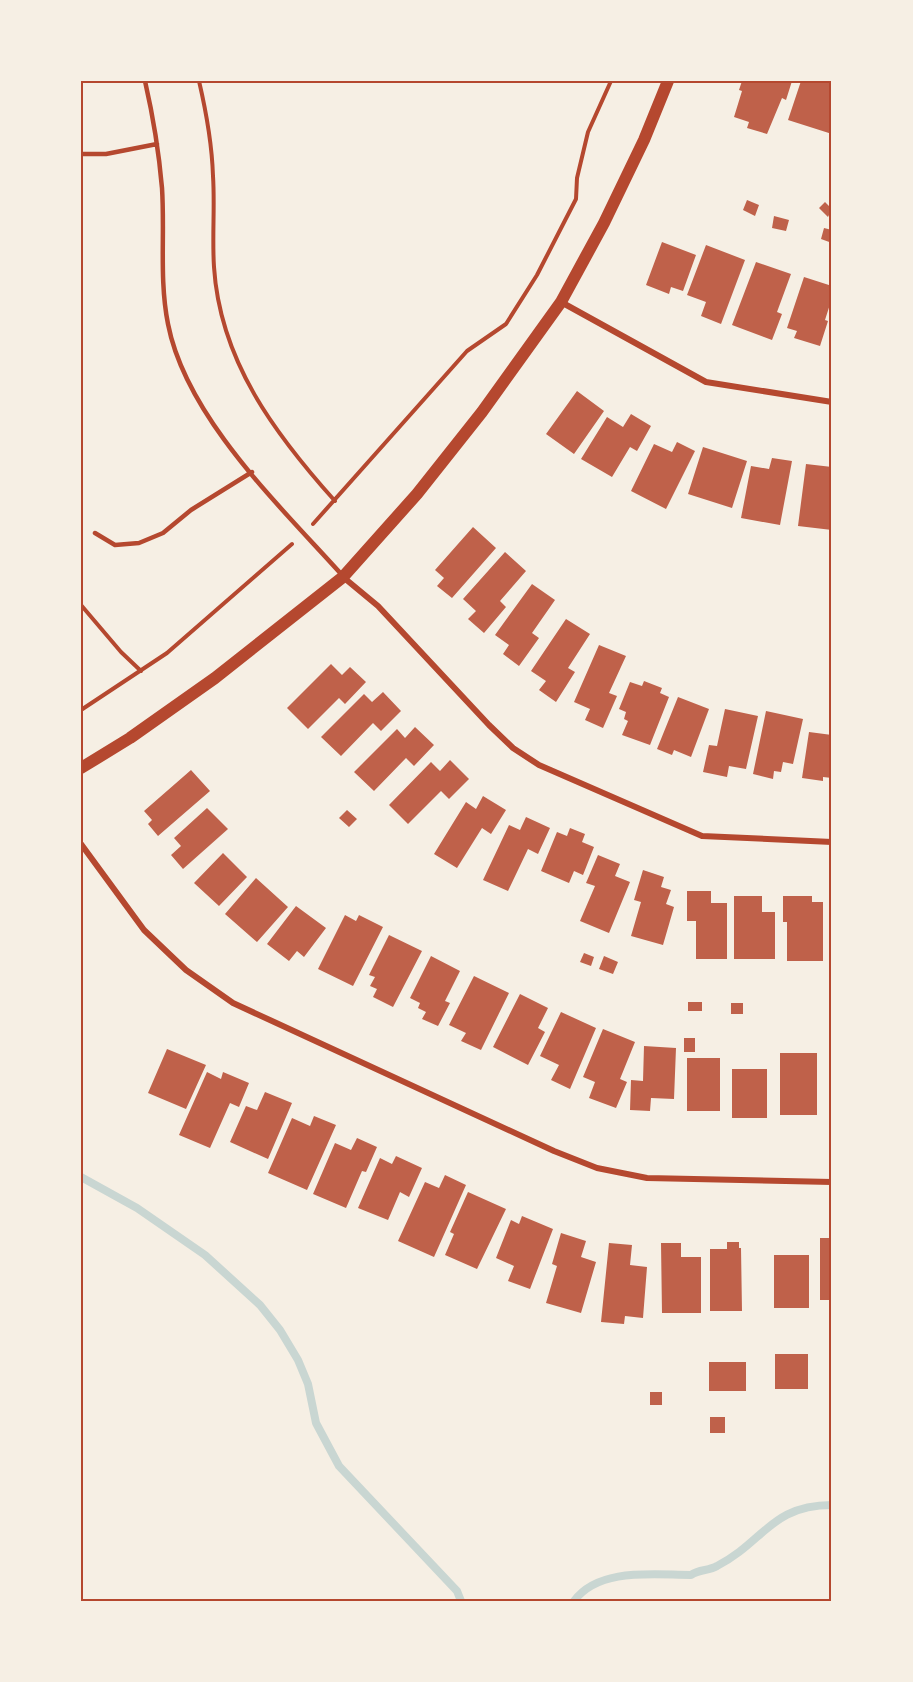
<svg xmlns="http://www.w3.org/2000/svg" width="913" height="1682" viewBox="0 0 913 1682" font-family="Cabin,sans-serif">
  <rect width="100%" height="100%" fill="#f6efe4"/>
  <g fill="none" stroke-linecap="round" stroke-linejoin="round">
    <path stroke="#c9d6d2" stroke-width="8" d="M81,1177L137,1208L205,1255L260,1305L280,1330L298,1360L308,1384L316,1423L339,1466L457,1591L461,1601
      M574,1601C599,1567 654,1575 691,1575C699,1569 709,1571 717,1566C764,1542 771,1505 832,1505"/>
  </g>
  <path fill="#bf614a" d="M742,81H792L786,100L782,98L767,134L747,128L749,122L734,117L742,91L739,90Z
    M801,81H832V134L788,120Z
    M747,200L759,205L755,216L743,210Z
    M825,202L832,209L828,217L819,208Z
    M774,216L789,220L786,231L772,228Z
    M824,228L832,230V243L821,239Z
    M662,242L696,255L683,291L671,287L669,294L646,285Z
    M706,245L745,260L721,324L701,316L706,302L687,295Z
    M756,262L791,274L777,312L782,314L772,340L732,325Z
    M804,277L832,286V298L825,320L828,321L820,346L794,338L797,331L787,328Z
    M577,391L604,411L574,454L546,434Z
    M631,414L651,426L637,451L630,447L612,477L581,459L607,417L623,427Z
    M677,442L695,451L666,509L631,491L654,444L672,452Z
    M703,447L747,461L732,508L688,494Z
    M772,458L792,461L780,525L741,518L751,466L769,469Z
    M806,464L832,467V530L798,526Z
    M473,527L496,548L452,598L437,586L444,578L435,570Z
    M505,552L526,571L500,601L506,607L484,633L468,619L476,611L463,599Z
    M532,584L555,600L532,633L539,638L519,666L503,654L509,645L495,635Z
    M566,619L590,634L568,668L575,672L556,702L539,690L546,681L531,671Z
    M599,645L626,656L609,693L617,696L603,728L585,720L590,709L574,702Z
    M331,664L342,675L350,667L366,682L345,704L339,698L308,729L287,708Z
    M644,681L662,688L660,693L669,697L650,745L622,735L628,721L624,719L626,712L619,709L630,682L642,686Z
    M383,692L401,711L381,731L373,723L341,756L321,737L364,694L372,702Z
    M678,697L709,709L691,757L674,750L672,755L657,749Z
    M725,709L758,716L746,769L729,766L727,777L703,772L709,745L717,746Z
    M766,711L803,719L793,764L783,762L781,772L774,771L773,779L753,774Z
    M415,727L434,745L414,766L406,758L374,791L354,772L397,729L405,738Z
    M809,732L832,735V778L823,777V781L802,778Z
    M450,760L469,779L449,799L441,791L408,824L389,805L431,762L440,771Z
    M191,770L210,791L158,836L148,824L152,820L144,811Z
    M483,796L506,810L491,834L482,828L457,868L434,854L466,802L476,809Z
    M207,808L228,829L183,869L171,855L181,846L174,838Z
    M347,810L357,819L349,827L339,818Z
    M526,817L550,828L538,854L528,849L508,891L483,880L509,825L520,830Z
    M570,828L585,834L582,842L594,847L583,875L574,871L569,883L541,871L557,832L567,836Z
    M223,853L247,877L219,906L194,883Z
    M598,855L620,864L615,876L630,882L609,933L580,921L595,886L586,883Z
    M643,870L664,877L661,887L671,890L666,904L674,907L663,945L631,936L641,902L634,900Z
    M256,878L288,907L257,942L225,914Z
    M687,891H711V903H727V959H696V921H687Z
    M734,896H762V912H775V959H734Z
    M783,896H812V902H823V961H787V922H783Z
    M296,906L326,928L304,957L297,951L289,961L267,944Z
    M345,915L356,921L359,915L383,927L353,986L318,969Z
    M389,935L422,951L393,1007L373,997L377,989L370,986L375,977L369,975Z
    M584,953L594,957L591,966L580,962Z
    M431,956L460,971L445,1001L450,1003L438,1026L422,1019L426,1012L418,1008L420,1003L410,998Z
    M604,956L618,962L613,974L599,969Z
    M474,976L509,993L481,1050L461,1041L466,1033L449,1025Z
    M520,994L548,1008L538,1028L545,1032L528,1065L493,1047Z
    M688,1002H702V1011H688Z
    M731,1003H743V1014H731Z
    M561,1012L596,1028L570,1089L551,1080L559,1065L540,1056Z
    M603,1029L635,1042L620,1079L627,1082L616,1108L589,1098L595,1082L583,1077Z
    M684,1038H695V1052H684Z
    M644,1046L676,1048L674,1099L651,1098L650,1111L630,1110L631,1080L643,1081Z
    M167,1049L206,1065L186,1109L148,1093Z
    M780,1053H817V1115H780Z
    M829,1054H832V1121H829Z
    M687,1058H720V1111H687Z
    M732,1069H767V1118H732Z
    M207,1072L221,1079L223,1072L249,1083L239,1107L230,1103L210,1148L179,1135Z
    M265,1092L292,1103L268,1159L230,1142L246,1106L257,1110Z
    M314,1116L336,1125L307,1190L268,1173L292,1118L310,1126Z
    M357,1138L377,1147L366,1172L362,1171L346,1208L313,1194L335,1143L351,1150Z
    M396,1156L422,1168L409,1197L400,1192L388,1220L358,1208L380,1158L392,1164Z
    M445,1175L466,1185L434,1257L398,1241L425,1182L439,1188Z
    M468,1192L506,1209L477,1269L445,1255L454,1234L450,1232Z
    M522,1216L553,1229L530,1289L508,1281L514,1266L496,1258L511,1220L519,1224Z
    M561,1233L586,1241L581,1257L596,1262L581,1313L546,1303L557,1266L552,1264Z
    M820,1238H832V1303L829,1300H820Z
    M727,1242H739V1248H741L742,1311H710V1249H727Z
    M609,1243L632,1245L630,1265L647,1267L643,1318L625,1316L624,1324L601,1322Z
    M661,1243H681V1257H701V1313H662Z
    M774,1255H809V1308H774Z
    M775,1354H808V1389H775Z
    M709,1362H746V1391H709Z
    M650,1392H662V1405H650Z
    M710,1417H725V1433H710Z"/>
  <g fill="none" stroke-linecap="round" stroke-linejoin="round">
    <path stroke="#b5482f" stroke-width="4" d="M199,81C206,111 212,145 213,176C215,206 212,237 214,267C220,361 275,434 335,501
      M313,524L467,351L506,324L537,275L576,199L577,178L588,132L611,81
      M81,605L121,652L141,671
      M81,710L167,653L292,544"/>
    <path stroke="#b5482f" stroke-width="4.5" d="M145,81C153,116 159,153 162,188C165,234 159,279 168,324C186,417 280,506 342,575
      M81,154H106L157,144
      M95,533L115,545L139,543L163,533L191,510L252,472"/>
    <path stroke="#b5482f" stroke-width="6" d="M561,302L706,382L832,402
      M343,577L378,606L489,725L513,748L539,765L702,836L832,842
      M81,844L144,930L186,970L233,1003L554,1151L597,1168L647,1178L832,1182"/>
    <path stroke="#b5482f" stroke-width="12" d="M81,768L130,738L215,678L343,577L417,494L482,412L561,302L604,223L644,140L668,81"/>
  </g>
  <rect width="913" height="1682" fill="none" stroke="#f6efe4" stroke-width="165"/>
  <rect x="82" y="82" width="748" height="1518" fill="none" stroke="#b5482f" stroke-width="2"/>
</svg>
